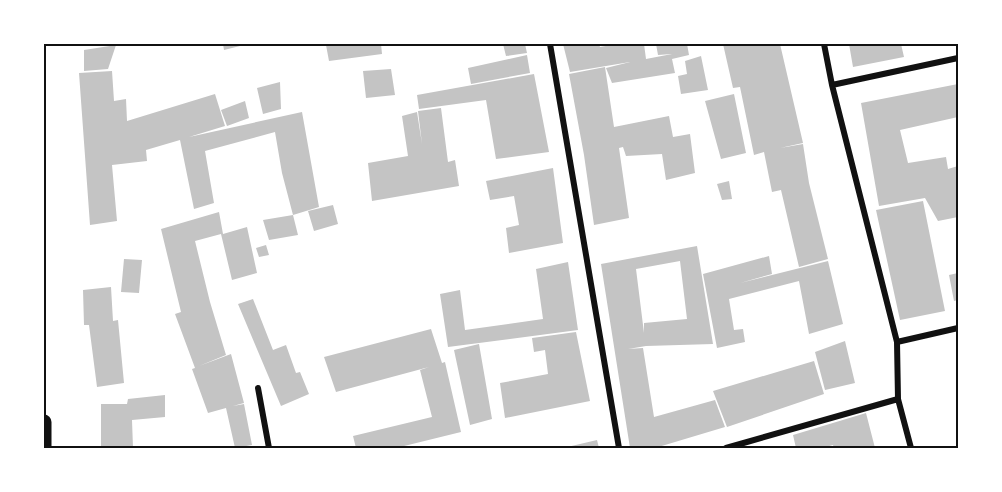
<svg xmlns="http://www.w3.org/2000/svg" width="1002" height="492" viewBox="0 0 1002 492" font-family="'Crimson Pro',serif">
  <rect width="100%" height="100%" fill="#fff"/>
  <path fill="#c4c4c4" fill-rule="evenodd" d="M223,44H248L224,50Z
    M330,44H381L382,54L329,61L326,45Z
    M503,44H525L527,53L506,56Z
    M563,44H599L600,47L617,44H644L646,59L672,54L658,55L656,44H687L689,55L672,59L675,73L612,83L606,68L630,62L570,72Z
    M723,44H780L803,143L780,148L803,144L809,183L828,259L799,267L781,190L772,192L764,152L754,155L740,87L733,88Z
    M849,44H901L904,57L853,67Z
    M116,45L108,69L84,71V50Z
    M527,55L530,73L471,84L468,68Z
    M701,56L708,90L681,94L678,76L687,74L685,61Z
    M605,67L614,127L669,116L673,137L690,134L695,173L666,180L662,154L626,156L623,147L619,148L629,218L594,225L584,155L569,74Z
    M391,69L395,95L366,98L363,71Z
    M112,71L114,101L126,99L127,121L215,94L225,126L189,137L302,112L319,207L293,215L282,173L275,132L205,151L214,203L194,209L180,140L146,150L147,161L112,165L117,221L90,225L79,73Z
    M534,74L549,152L496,159L486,100L419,109L417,95Z
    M280,82L281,109L263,114L257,88Z
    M958,84V117L900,130L908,163L946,157L948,169L958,166V217L938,221L925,198L879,206L861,103Z
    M734,94L746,153L721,159L705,101Z
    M245,101L249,118L227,126L221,110Z
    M441,108L448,162L455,160L459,186L372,201L368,163L408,156L402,116L417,112L422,144L418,111Z
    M553,168L563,243L509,253L506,228L519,225L514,196L490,200L486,181Z
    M729,181L732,199L722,200L717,184Z
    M923,201L945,311L900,320L876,210Z
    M333,205L338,224L314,231L308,211Z
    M219,212L223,234L247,227L257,273L232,280L221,234L195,241L210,302L226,355L199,366L231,354L244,403L233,406L244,404L252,445L235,448L226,408L208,413L192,369L195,368L175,314L181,312L161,229Z
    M293,215L298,235L269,240L263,220Z
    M266,245L269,255L259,257L256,248Z
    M697,246L713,344L646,346L628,349L643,348L654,417L715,400L725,427L655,448H630L601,264ZM680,261L687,319L644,323V333L636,269Z
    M769,256L772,274L740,283L828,261L843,324L809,334L799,281L729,299L734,330L743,329L745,342L717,348L703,274Z
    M124,259L142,260L139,293L121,292Z
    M568,262L578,330L448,347L440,294L460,290L465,330L543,319L536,269Z
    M958,273V300L954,301L949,275Z
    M111,287L113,321L118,320L124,383L97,387L89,325H84L83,290Z
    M253,299L273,350L286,345L296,373L300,372L309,394L281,406L238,304Z
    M431,329L442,363L445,362L461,432L396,448H356L353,436L432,417L420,370L429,367L336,392L324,357Z
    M576,332L590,401L505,418L500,383L548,374L545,350L534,352L532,338Z
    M845,341L855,383L825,390L815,352Z
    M479,344L492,419L470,425L454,350Z
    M814,361L824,394L727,427L713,391Z
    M165,395V417L132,420L133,448H101V404H127L128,399Z
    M866,413L875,448H834L833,445L822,448H796L793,435Z
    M597,440L599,448H563Z"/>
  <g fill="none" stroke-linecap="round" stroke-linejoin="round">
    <path stroke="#111" stroke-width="6" d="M550,44L619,448
      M824,44L832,85L897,342L898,399L911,448
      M832,85L958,58
      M897,342L958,328
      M258,388L269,448
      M726,448L898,399"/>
    <path stroke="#111" stroke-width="15" d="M44,422V448"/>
  </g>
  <rect width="1002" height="492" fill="none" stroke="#ffffff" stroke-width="90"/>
  <rect x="45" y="45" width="912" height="402" fill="none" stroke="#111" stroke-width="2"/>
</svg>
